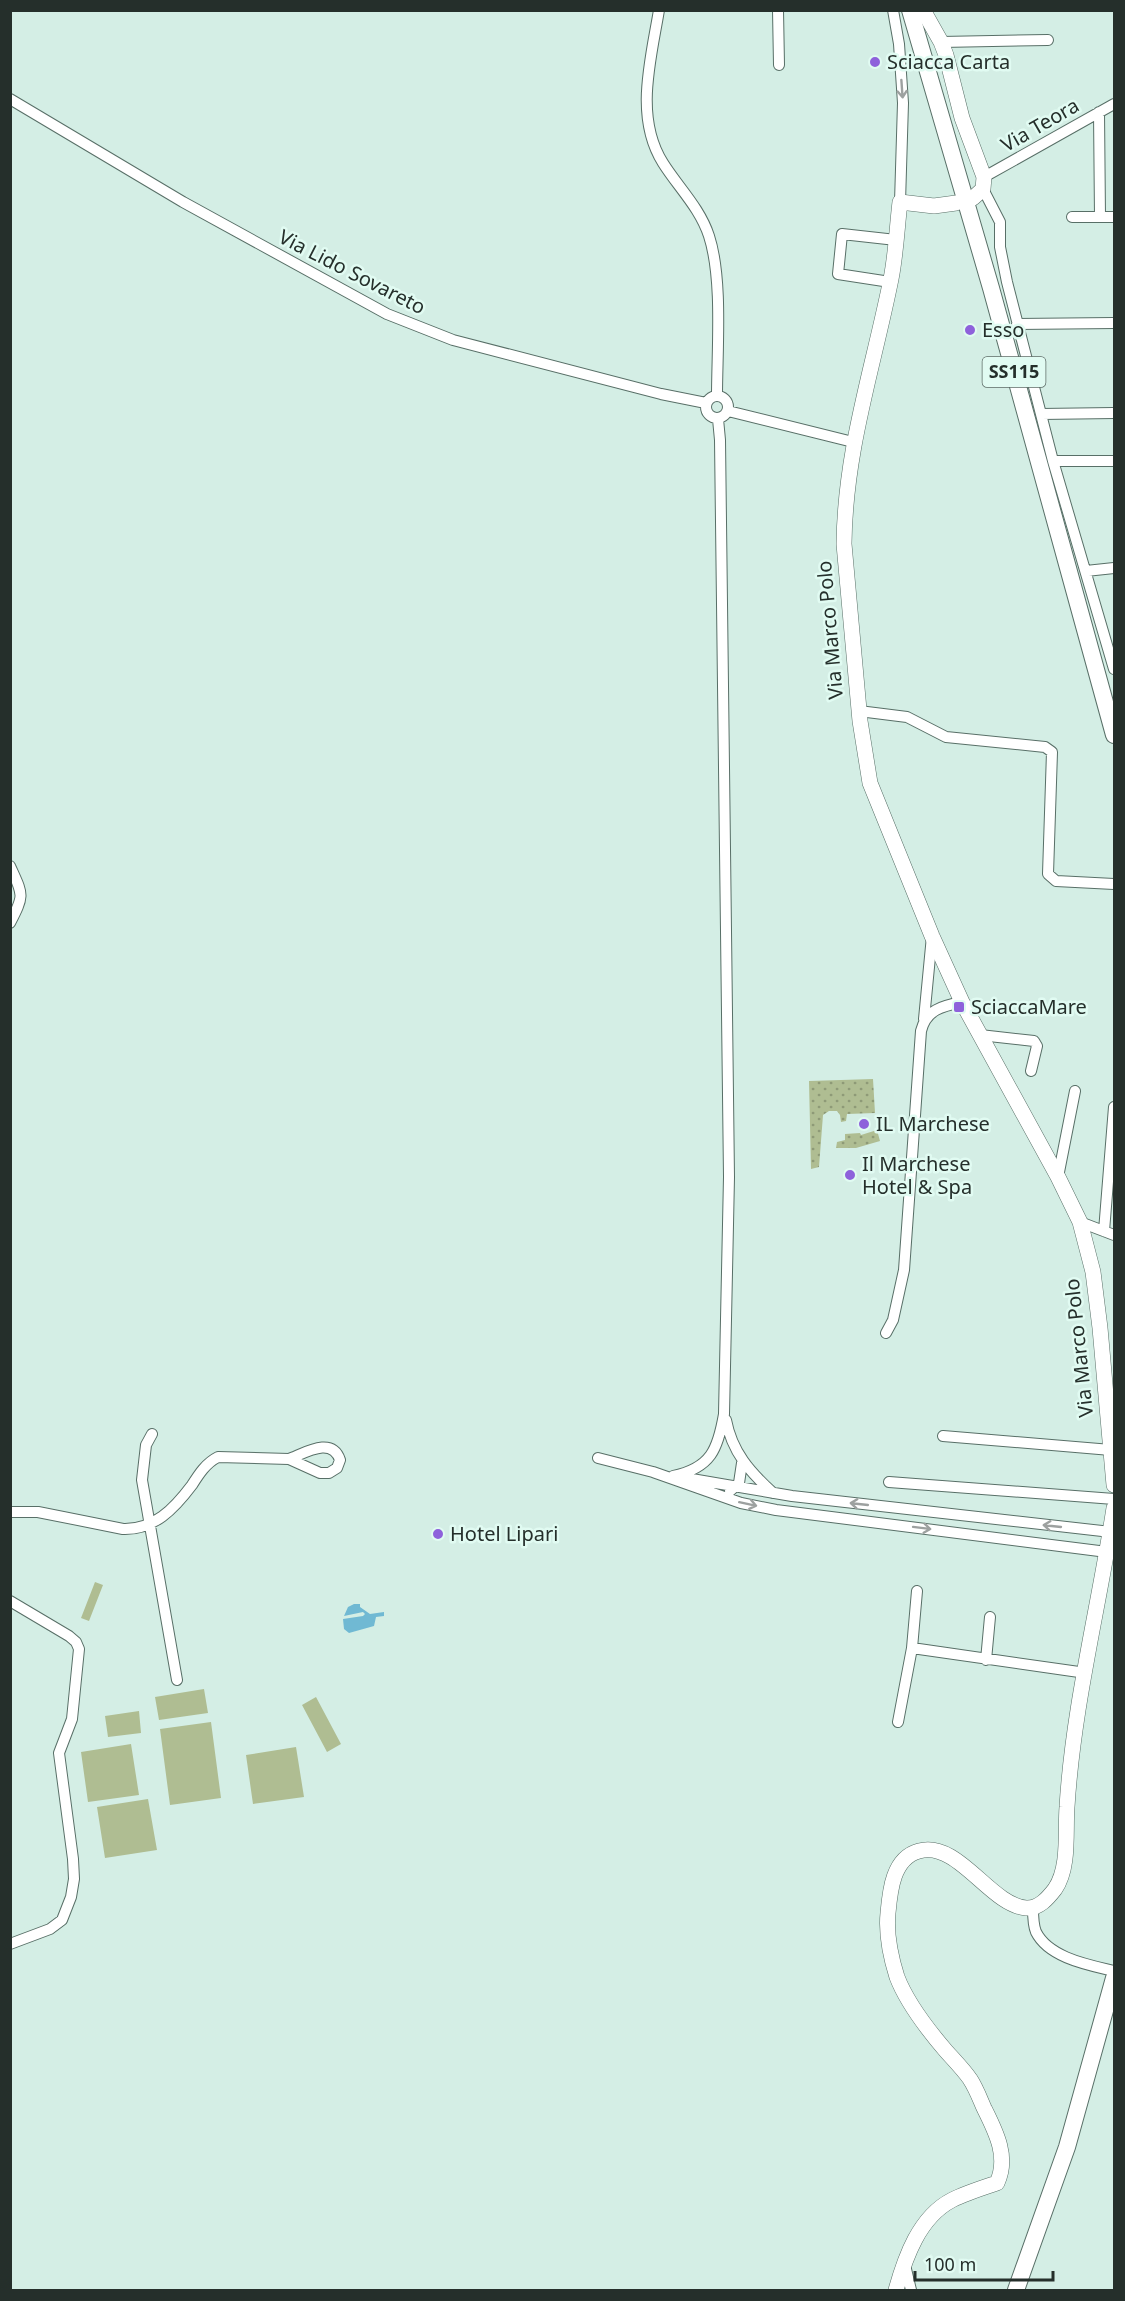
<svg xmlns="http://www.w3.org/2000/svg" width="1125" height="2301" viewBox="0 0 1125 2301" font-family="'Noto Sans',sans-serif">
  <defs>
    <pattern id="grass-dots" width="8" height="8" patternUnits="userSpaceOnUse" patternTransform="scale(1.5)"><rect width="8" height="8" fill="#afbd92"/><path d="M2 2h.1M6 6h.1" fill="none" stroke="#8e9a77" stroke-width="1.8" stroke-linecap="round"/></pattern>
  </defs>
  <rect width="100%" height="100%" fill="#d4eee5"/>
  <path fill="url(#grass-dots)" d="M873,1079L875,1113L847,1114L846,1121L841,1122L840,1115L837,1111H829L823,1115L819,1167L811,1169L809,1081Z
    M877,1130L880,1141L856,1148H836L837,1142L845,1140V1134L860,1133L861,1135Z"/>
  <path fill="#afbd92" d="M95,1582L103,1585L89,1621L81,1618Z
    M204,1689L208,1713L159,1720L155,1697Z
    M316,1697L341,1744L327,1752L302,1705Z
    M139,1711L141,1733L108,1737L105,1716Z
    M211,1722L221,1798L170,1805L160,1729Z
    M131,1744L139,1795L88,1802L81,1752Z
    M296,1747L304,1797L253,1804L246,1755Z
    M148,1799L157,1850L105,1858L97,1807Z"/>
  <path fill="#70b9d3" d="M354,1604H360V1607L370,1614L384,1612V1616L376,1617L374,1626L349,1633L344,1629L343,1619L363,1616L365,1614L363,1612L344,1616L348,1607Z"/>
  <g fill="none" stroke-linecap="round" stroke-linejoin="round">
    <defs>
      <path id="street" d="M659,10C651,59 634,117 663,163C678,187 700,208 709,236C723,279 717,350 717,396
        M778,10L779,65
        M893,10L899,44L903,103L900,202
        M941,42L1048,40
        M10,99L183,202L387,314L453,340L661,394L706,403
        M1099,112L1100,217
        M984,177L1114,104
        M983,189L1000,222V247L1007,282L1053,461L1114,669
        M1072,217H1114
        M890,282L838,274L842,234L896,240
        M1017,324L1114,323
        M706 407a11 11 0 1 1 22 0a11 11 0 1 1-22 0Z
        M728,411L853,442
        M1041,414L1114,413
        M1053,461H1114
        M1086,571L1114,568
        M859,711L907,717L946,737L1045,747L1052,752L1048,874L1056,881L1114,884
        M10,866C23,895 25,894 10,923
        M924,1019L932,936
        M980,1035L1034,1041L1037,1046L1031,1071
        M1058,1177L1075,1091
        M1080,1222L1114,1235
        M1104,1231L1114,1107
        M886,1333L893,1320L904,1270L921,1031C926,1010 942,1006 962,1002
        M726,1420C732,1452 750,1472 773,1493
        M152,1434L146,1445L142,1480L177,1680
        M943,1436L1111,1450
        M598,1458L653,1472L741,1503L776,1510L1107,1552
        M673,1476C711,1468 718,1449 724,1414L729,1177L720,440L718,419
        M680,1477L792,1496L1111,1532
        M889,1482L1114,1499
        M730,1491L739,1483L742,1463
        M10,1512H38L123,1529C154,1530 174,1509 192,1485C199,1474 206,1463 218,1457L289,1459L320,1473H329L337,1468L340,1460C332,1436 305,1453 289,1459
        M10,1601L69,1636L76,1642L79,1649L72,1719L59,1753L73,1859L74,1879L71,1897L62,1920L50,1929L10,1944
        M912,1648L917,1591
        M986,1660L990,1617
        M898,1722L912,1648L1086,1673
        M1033,1908C1033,1916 1033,1925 1036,1932C1049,1958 1089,1965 1114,1971
        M905,2265L911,2290"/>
      <path id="secondary" d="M923,10L941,42L946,55L962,118L984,177L983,189L973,198
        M956,203L934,206L900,202C897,227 896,254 891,279C873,369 845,450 844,544L860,721L870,783L932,936L962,1002L1058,1177L1080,1222L1093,1272L1100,1328L1114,1485
        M896,2290C905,2258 919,2217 952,2200C966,2193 982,2188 997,2183C1009,2157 996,2132 984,2108C980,2099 976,2088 970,2079C963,2069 954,2060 946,2051C928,2030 907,2003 897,1977C891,1958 886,1933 888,1913C890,1890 893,1858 919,1851C958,1840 990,1905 1026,1908C1039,1909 1048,1898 1055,1889C1070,1867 1065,1831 1067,1807C1073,1707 1099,1606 1114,1508"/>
      <path id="primary" d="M910,10L991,288L1114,735
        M1016,2290L1067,2147L1114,1978"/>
    </defs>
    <use href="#street" stroke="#586f67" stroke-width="12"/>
    <use href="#secondary" stroke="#586f67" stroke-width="16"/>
    <use href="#primary" stroke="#586f67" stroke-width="18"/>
    <use href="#street" stroke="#fff" stroke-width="10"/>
    <use href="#secondary" stroke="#fff" stroke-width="15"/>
    <use href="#primary" stroke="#fff" stroke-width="16"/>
  </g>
  <defs><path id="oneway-shaft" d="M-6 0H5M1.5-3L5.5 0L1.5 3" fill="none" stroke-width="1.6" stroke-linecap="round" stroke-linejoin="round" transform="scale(1.5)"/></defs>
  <g stroke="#9da1a0">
    <use href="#oneway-shaft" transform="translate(902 89) rotate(86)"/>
    <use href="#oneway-shaft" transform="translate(748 1504) rotate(12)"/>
    <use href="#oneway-shaft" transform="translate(859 1504) rotate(-174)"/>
    <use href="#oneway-shaft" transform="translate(1052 1526) rotate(-174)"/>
    <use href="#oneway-shaft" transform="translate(922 1528) rotate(7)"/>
  </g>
  <g fill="#8e61db" stroke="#e1fbf2" stroke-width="2">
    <circle cx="875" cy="62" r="6"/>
    <circle cx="970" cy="330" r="6"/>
    <rect x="953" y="1001" width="12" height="12" rx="3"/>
    <circle cx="864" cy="1124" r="6"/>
    <circle cx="850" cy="1175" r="6"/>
    <circle cx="438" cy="1534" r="6"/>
  </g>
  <g text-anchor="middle" stroke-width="5" stroke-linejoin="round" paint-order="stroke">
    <rect fill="#e1fbf2" stroke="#5d6c67" stroke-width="1.5" x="982.5" y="357" width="63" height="30" rx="4.5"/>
    <g font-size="18" font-weight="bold" fill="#252f2b">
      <text x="1014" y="378">SS115</text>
    </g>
    <g font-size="20" fill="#252f2b" stroke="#e1fbf2" text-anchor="start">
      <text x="887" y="69">Sciacca Carta</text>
      <text x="982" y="337">Esso</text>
      <text x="971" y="1014">SciaccaMare</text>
      <text x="876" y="1131">IL Marchese</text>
      <text x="862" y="1171">Il Marchese<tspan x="862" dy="23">Hotel &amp; Spa</tspan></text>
      <text x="450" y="1541">Hotel Lipari</text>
    </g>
    <g font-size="20" fill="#252f2b" stroke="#e1fbf2">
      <text transform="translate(1040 125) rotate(-30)" y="7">Via Teora</text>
      <text transform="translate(352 272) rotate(27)" y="7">Via Lido Sovareto</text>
      <text transform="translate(830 630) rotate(-95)" y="7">Via Marco Polo</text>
      <text transform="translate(1079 1348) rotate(-96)" y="7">Via Marco Polo</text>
    </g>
  </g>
  <rect width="1125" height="2301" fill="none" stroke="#252f2b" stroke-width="24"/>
  <path d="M915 2271v9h138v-9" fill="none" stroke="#252f2b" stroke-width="3"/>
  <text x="924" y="2271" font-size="18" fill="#252f2b" stroke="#e1fbf2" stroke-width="4.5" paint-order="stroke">100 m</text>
</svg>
